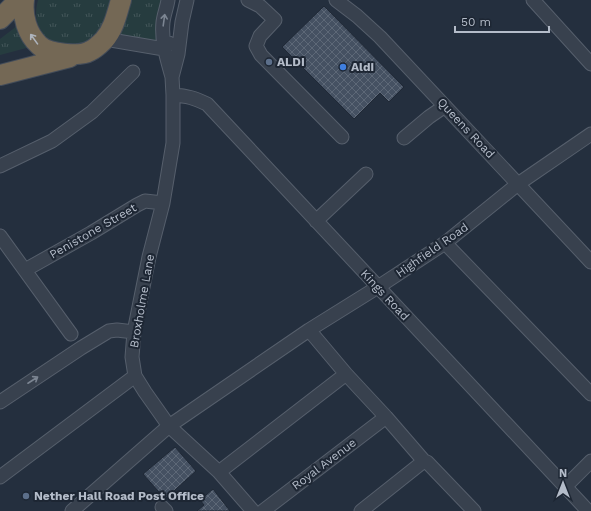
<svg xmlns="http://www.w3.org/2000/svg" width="591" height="511" viewBox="0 0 591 511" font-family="'Work Sans',sans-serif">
  <defs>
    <pattern id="grass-tufts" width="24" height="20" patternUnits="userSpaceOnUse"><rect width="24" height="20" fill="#263c3f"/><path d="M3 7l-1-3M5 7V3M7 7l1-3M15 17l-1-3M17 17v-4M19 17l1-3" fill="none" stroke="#435659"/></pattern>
    <pattern id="building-cross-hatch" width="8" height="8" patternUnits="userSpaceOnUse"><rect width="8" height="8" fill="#455162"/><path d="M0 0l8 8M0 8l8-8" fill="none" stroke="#5d6877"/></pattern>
  </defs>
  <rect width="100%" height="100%" fill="#242f3e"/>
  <path fill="url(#grass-tufts)" d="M38,0H110C107,11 104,25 95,34C84,46 75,48 59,43C56,42 51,42 48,40C46,38 43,35 42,32C35,22 35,12 38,0Z
    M130,0H162L156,25V40H143L116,36Z
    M17,26L30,47L0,55V39Z"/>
  <path fill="url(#building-cross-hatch)" stroke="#1f2835" d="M324,6L404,87L389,102L380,93L354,119L282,47Z
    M175,447L196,471L165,499L143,474Z
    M213,489L230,511H197L204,505L200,500Z"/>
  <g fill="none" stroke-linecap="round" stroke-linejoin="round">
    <defs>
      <path id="minor" d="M168,0C167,7 164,14 163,22C161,41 167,59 172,77L178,54L182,22L187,0
        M248,0L260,6L275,20L260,36L256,46L261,55L342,137
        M336,0L357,16L380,37L591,262
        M533,0L591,64
        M105,39L164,49L169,43
        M172,77L173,95V143L163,203L149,257L134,332L132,357L135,376L145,392L169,426L219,472L253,511
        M173,95C188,96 194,98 207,104L588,511
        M404,138L429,117L445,106
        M0,166L52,141L92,112L133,72
        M316,221L366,174
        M0,236L71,334
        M445,243L591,394
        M25,270L91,233L137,205L145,201L163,203
        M309,330L346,374L386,417L424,461
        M0,402L81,348L109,331L117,330L134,332
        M219,472L346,374
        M0,477L135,376
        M565,487L591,461
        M162,507L166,511
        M72,511L169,426L309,330L378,287L445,243L518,184L591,134
        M263,511L386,417
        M361,511L424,461L427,462L474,511"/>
      <path id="highway" d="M24,0C22,16 27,34 39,45C48,54 80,57 90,51C95,49 100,44 104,40C114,29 117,13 121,0
        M0,19L19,0
        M0,75L70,57"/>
    </defs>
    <use href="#minor" stroke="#565f6c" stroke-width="15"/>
    <use href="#highway" stroke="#434c59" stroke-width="22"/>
    <use href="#minor" stroke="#38414e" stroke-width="13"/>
    <use href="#highway" stroke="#746855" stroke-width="20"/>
  </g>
  <defs><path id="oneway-shaft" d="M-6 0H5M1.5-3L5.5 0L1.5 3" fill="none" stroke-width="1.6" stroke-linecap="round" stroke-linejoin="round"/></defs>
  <g stroke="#7c8592">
    <use href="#oneway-shaft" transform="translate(164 20) rotate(-82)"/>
    <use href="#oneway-shaft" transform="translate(33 380) rotate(-33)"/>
  </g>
  <use stroke="#aeb4bd" href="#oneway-shaft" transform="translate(34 39) rotate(-126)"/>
  <g fill="#5c6f8a" stroke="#1d2633" stroke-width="1.5">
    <circle cx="269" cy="62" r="4"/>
    <circle cx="26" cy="496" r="4"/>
  </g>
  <circle fill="#3f7fe0" stroke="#1d2633" stroke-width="1.5" cx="343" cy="67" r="4"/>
  <g text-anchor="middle" stroke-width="4" stroke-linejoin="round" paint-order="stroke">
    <g font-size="12" font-weight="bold" fill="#b4bcc9" stroke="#1d2633" text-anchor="start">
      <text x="277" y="66">ALDI</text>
      <text x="351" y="71">Aldi</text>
      <text x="34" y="500">Nether Hall Road Post Office</text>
    </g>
    <g font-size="12" fill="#b4bcc9" stroke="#1d2633">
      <text transform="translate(466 128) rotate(47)" y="4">Queens Road</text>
      <text transform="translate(93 231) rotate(-30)" y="4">Penistone Street</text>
      <text transform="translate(432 250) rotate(-35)" y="4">Highfield Road</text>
      <text transform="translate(385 295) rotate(47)" y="4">Kings Road</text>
      <text transform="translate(142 301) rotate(-80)" y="4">Broxholme Lane</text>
      <text transform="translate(324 464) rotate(-37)" y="4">Royal Avenue</text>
    </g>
  </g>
  <g transform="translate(563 483)" stroke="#1d2633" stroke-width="3" paint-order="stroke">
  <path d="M0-3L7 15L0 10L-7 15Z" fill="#b4bcc9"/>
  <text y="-6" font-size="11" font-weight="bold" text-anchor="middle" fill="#b4bcc9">N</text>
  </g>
  <path d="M455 26v6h94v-6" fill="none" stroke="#b4bcc9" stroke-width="2"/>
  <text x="461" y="26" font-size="12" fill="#b4bcc9" stroke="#1d2633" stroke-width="3" paint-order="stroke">50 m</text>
</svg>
